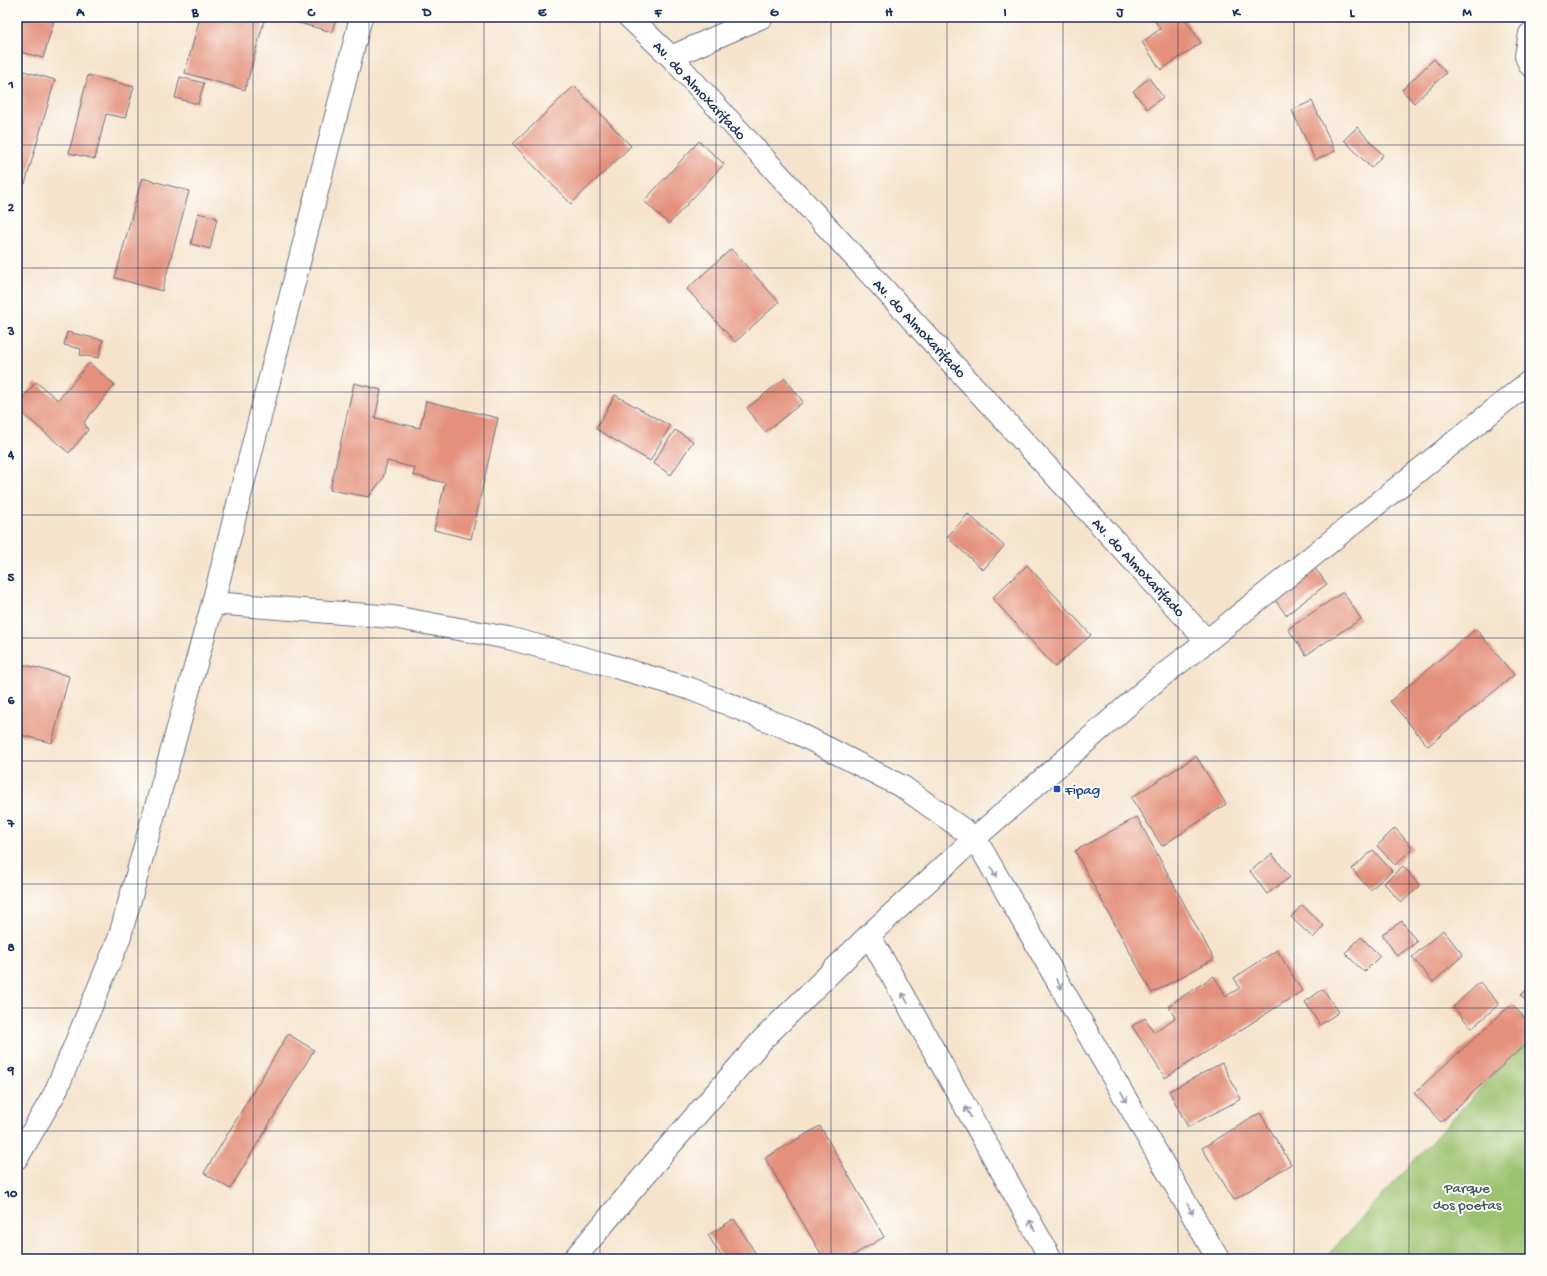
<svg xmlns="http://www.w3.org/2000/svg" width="1547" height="1276" viewBox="0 0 1547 1276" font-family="'Gochi Hand',sans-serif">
  <rect width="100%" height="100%" fill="#fdfcf7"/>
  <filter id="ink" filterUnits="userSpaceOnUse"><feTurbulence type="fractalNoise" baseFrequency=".025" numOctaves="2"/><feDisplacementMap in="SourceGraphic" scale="8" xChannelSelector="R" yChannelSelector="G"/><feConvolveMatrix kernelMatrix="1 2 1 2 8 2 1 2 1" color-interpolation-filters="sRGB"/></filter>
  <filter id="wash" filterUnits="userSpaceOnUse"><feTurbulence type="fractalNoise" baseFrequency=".012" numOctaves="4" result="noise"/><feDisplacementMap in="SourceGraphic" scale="16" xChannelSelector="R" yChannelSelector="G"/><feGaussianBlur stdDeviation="0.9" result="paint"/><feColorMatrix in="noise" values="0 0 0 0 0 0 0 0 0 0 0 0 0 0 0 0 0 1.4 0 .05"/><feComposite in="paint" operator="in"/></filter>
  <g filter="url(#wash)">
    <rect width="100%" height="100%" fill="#f5e3cb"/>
    <path fill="#9bc26e" stroke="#5b7866" d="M1530,1034V1259H1324Z"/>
    <g id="blocks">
      <path fill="#e4907a" d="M17,17H55L43,58L17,51Z
        M200,17H265L245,90L185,73Z
        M285,17H336L332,32L284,19Z
        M1161,17H1184L1201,43L1161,70L1142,42L1160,29L1155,21Z
        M1434,59L1446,73L1414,103L1402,90Z
        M17,69L55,80L25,184L17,181Z
        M88,75L134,87L125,118L106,114L95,159L69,153Z
        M180,77L204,83L198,104L175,98Z
        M1149,78L1163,97L1147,109L1133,91Z
        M574,86L631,146L571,204L513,144Z
        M1312,101L1335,151L1315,160L1292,110Z
        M1357,127L1383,155L1371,168L1344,140Z
        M699,141L724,164L669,224L644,201Z
        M142,178L189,191L162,291L115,278Z
        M198,213L217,218L210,249L191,244Z
        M731,249L779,302L735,342L687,289Z
        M67,332L103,340L99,358L80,355L81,349L64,345Z
        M89,363L115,385L84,422L88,430L69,453L17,409V405L36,382L58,400Z
        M785,378L803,402L765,432L747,408Z
        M354,383L381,390L375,418L420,428L426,401L498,418L471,539L434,530L445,483L413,475L415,468L387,461L383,478L369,497L330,490Z
        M615,395L670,426L650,461L596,429Z
        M675,430L693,441L671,475L653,463Z
        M968,514L1004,546L983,570L947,537Z
        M1027,565L1091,635L1055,667L992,598Z
        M1314,567L1327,584L1286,615L1273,597Z
        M1343,592L1361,619L1306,655L1288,629Z
        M1476,629L1514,675L1428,746L1390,701Z
        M17,663L69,676L52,743L17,734Z
        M1196,756L1226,804L1162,846L1131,798Z
        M1137,817L1214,959L1152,993L1075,851Z
        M1395,828L1413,848L1395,865L1377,846Z
        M1373,850L1392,871L1370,890L1352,869Z
        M1272,854L1290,877L1267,894L1250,871Z
        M1403,866L1420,886L1401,903L1384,883Z
        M1302,905L1324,926L1313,938L1291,917Z
        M1402,921L1417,942L1397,956L1382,934Z
        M1443,930L1463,955L1433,982L1412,957Z
        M1361,937L1380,956L1364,972L1345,953Z
        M1277,950L1302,991L1165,1078L1132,1026L1145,1018L1154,1032L1175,1018L1168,1006L1214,976L1226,996L1240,988L1234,978Z
        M1480,982L1499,1004L1472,1028L1453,1007Z
        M1530,987V1006L1521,995Z
        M1323,989L1339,1012L1320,1025L1305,1002Z
        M1512,1004L1530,1024V1040L1441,1122L1414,1093Z
        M288,1034L314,1050L230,1189L204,1173Z
        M1222,1063L1241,1099L1188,1127L1169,1091Z
        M1260,1113L1291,1164L1234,1200L1202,1148Z
        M820,1126L884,1237L847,1259H824L765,1158Z
        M734,1219L759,1259H723L708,1235Z"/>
    </g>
  </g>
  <g filter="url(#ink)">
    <use href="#blocks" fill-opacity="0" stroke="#676e84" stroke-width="1"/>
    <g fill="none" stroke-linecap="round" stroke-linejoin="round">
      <defs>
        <path id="minor" d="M629,17L671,57L1207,641
          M1530,34L1526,56L1530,65
          M671,57L762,17
          M213,603L393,617L508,638L602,663L691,689L794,731L903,787L975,838L1218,1259
          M869,935L1051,1259
          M17,1158L55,1093L119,939L213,603L361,17
          M574,1259L664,1152L764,1038L869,935L975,838L1158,679L1207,641L1530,381"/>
      </defs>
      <use href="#minor" stroke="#676e84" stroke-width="24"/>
      <use href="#minor" stroke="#fff" stroke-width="22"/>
    </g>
    <defs><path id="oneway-shaft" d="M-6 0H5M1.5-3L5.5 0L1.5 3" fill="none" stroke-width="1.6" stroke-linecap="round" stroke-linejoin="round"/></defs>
    <g stroke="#8d97ae">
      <use href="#oneway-shaft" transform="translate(994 872) rotate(60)"/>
      <use href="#oneway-shaft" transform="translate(1059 984) rotate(60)"/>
      <use href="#oneway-shaft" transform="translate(905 998) rotate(-119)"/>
      <use href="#oneway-shaft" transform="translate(1124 1097) rotate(60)"/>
      <use href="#oneway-shaft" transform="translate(968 1112) rotate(-119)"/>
      <use href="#oneway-shaft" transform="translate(1190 1209) rotate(60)"/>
      <use href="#oneway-shaft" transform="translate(1032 1225) rotate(-119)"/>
    </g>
  </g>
  <path fill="none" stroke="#1b2f5e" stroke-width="1" stroke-opacity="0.55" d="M138,17V1259M253,17V1259M369,17V1259M484,17V1259M600,17V1259M716,17V1259M831,17V1259M947,17V1259M1063,17V1259M1178,17V1259M1294,17V1259M1409,17V1259M17,145H1530M17,268H1530M17,392H1530M17,515H1530M17,638H1530M17,761H1530M17,884H1530M17,1008H1530M17,1131H1530"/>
  <rect fill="#1a4fb4" stroke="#fdfcf7" stroke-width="1.5" x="1053" y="785" width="8" height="8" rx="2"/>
  <g text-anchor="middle" stroke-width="4" stroke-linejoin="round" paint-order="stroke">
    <g font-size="15" fill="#1b2f5e" stroke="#fdfcf7">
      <text transform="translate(700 90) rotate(47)" y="5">Av. do Almoxarifado</text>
      <text transform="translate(920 328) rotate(47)" y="5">Av. do Almoxarifado</text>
      <text transform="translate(1139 567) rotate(47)" y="5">Av. do Almoxarifado</text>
    </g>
    <g font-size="15" fill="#164399" stroke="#fdfcf7" text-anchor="start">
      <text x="1065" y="794">Fipag</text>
    </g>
    <g font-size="15" fill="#415b63" stroke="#fdfcf7">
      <text x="1467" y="1192">Parque<tspan x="1467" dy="17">dos poetas</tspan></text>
    </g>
  </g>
  <rect width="1547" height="1276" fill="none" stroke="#fdfcf7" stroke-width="44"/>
  <rect x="22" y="22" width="1503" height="1232" fill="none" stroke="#1b2f5e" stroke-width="1.5"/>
  <g font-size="13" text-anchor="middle" font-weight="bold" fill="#1b2f5e">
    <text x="80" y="16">A</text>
    <text x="195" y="16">B</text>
    <text x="311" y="16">C</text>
    <text x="427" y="16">D</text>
    <text x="542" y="16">E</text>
    <text x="658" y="16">F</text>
    <text x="774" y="16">G</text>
    <text x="889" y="16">H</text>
    <text x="1005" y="16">I</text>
    <text x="1120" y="16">J</text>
    <text x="1236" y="16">K</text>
    <text x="1352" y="16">L</text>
    <text x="1467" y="16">M</text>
    <text x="11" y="88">1</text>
    <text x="11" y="211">2</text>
    <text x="11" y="335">3</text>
    <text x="11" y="458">4</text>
    <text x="11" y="581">5</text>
    <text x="11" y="704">6</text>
    <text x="11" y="827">7</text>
    <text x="11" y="951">8</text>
    <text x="11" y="1074">9</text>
    <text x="11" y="1197">10</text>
  </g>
</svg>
